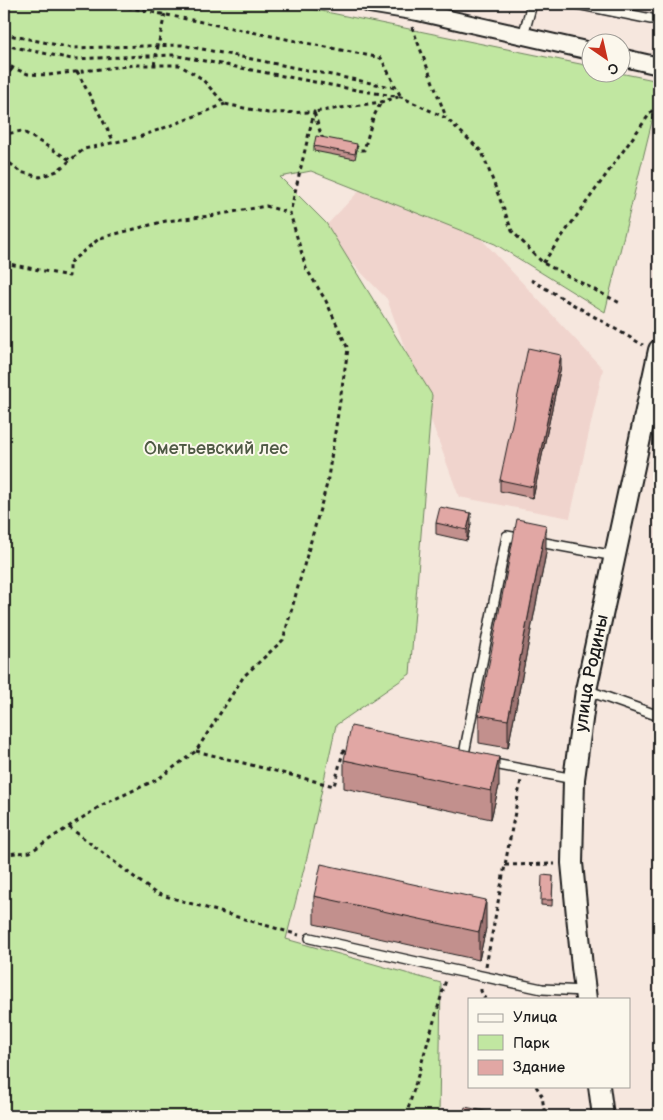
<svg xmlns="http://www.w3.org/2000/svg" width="663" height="1120" viewBox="0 0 663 1120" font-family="'Balsamiq Sans',sans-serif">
  <rect width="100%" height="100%" fill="#f6e7de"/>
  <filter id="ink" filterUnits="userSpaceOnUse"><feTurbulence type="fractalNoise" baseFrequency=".02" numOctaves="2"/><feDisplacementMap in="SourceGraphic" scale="10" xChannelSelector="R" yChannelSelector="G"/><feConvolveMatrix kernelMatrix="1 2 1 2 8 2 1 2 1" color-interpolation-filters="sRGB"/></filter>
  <g filter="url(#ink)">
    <path fill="#f0d4cd" d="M398,150L603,369L570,518L459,497L387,299L321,231Z"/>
    <path fill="#c1e7a1" stroke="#6e825e" d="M4,4H287L590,66V72L620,73L659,81V93L605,312L495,244L311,171L280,177L326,223L432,395L410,674L336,725L308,853L286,939L441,983L439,1116H4Z"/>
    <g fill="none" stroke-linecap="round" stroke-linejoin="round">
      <defs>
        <path id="service" d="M577,4L651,19
          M523,36L532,4
          M586,690L659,716
          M463,759L507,536L615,556
          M489,763L574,779
          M310,938L448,969L542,989L585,991"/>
        <path id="minor" d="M369,4L418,12L590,51
          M620,57L659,66"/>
        <g id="tertiary">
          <path id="s1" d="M586,999L582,967L572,863L574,779L586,690L659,350"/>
          <path d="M599,1086L603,1116"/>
        </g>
      </defs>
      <use href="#service" stroke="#1c1c1c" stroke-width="12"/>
      <use href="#minor" stroke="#1c1c1c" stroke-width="20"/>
      <use href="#tertiary" stroke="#1c1c1c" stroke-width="24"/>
      <path stroke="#1c1c1c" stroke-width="3" stroke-dasharray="4 4" stroke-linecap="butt" d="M112,4L381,58L401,97
        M412,27L446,117
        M4,34L72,48L182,45L396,88
        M4,45L72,59L173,55L356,90L401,97L446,118L482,152L512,231L543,263L620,303
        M4,62L13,68L28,74L48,75L135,65H179L201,78L225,104L268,113L314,112L290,213L306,268L326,301L348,349L327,484L283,640L244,676L196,751L158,779L102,805L30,852L4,854
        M154,65L167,4
        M77,71L114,142
        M4,78L13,68
        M4,130L6,134L22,131L70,160
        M324,138H322L314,112L381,102L398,97
        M354,146L357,147L360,150H364L373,118L381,102
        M4,158L20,172L40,177L57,171L84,149L139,137L180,122L225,104
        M4,263L69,276V263L100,238L166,221L210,216L266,206L290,213
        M543,263L659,101
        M531,280L643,345
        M196,751L334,786L343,752L349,747
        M69,827L155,893L299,935
        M505,865L555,864
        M486,966L521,780
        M481,989V991L485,999
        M536,1086L542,1096L545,1116
        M406,1116L446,980"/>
      <use href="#service" stroke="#fbf7ec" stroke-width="9"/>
      <use href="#minor" stroke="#fbf7ec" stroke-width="16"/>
      <use href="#tertiary" stroke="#fbf7ec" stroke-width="20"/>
    </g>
    <path fill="#c2908d" stroke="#1c1c1c" d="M314,146L357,150L355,159L314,151Z
      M561,366L533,498L500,491V480Z
      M436,523L471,524L467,541L436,534Z
      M546,553L508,748L479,743V715Z
      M344,760L499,786L491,819L344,788Z
      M553,876L552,906L541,905V900Z
      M314,896L486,928L479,960L314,924Z"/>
    <path fill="#9e7573" stroke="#1c1c1c" d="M561,355V366L533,498V487Z
      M471,513V524L467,541V530Z
      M546,525V553L508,748V720Z
      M499,757V786L491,819V791Z
      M486,900V928L479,960V932Z"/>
    <path fill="#e1a7a4" stroke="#1c1c1c" d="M316,136L357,144L355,154L314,146Z
      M528,348L561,355L533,487L500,480Z
      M440,507L471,513L467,530L436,523Z
      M517,519L546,525L508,720L479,715Z
      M351,726L499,757L491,791L344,760Z
      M321,864L486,900L479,932L314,896Z
      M542,875L553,876L552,900H541Z
      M465,1107L504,1115L503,1116H463Z"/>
  </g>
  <g text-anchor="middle" stroke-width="4" stroke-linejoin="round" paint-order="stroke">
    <g font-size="18" fill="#4e5944" stroke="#fbf7ec">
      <text x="216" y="454">Ометьевский лес</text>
    </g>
    <g font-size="18" fill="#1c1c1c" stroke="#fbf7ec">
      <text dy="6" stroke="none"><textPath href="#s1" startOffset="328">улица Родины</textPath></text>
    </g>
  </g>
  <rect width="663" height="1120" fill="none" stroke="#fbf7ec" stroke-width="20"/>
  <rect x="10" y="10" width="643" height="1100" fill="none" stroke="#1c1c1c" stroke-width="2" filter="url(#ink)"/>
  <rect x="468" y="998" width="162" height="90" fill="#fbf7ec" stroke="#a29f99"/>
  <rect x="478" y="1014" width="25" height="8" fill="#fbf7ec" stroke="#a29f99"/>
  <text x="513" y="1022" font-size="15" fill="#1c1c1c">Улица</text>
  <rect x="478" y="1035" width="25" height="15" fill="#c1e7a1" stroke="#a29f99"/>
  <text x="513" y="1048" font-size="15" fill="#1c1c1c">Парк</text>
  <rect x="478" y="1060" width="25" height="15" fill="#e1a7a4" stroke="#a29f99"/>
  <text x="513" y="1072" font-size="15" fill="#1c1c1c">Здание</text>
  <g transform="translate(606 58) rotate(146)"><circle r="24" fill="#fbf7ec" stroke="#a29f99"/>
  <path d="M0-4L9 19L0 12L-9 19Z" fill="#c8321e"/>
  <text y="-8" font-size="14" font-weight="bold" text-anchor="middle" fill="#1c1c1c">С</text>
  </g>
</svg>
